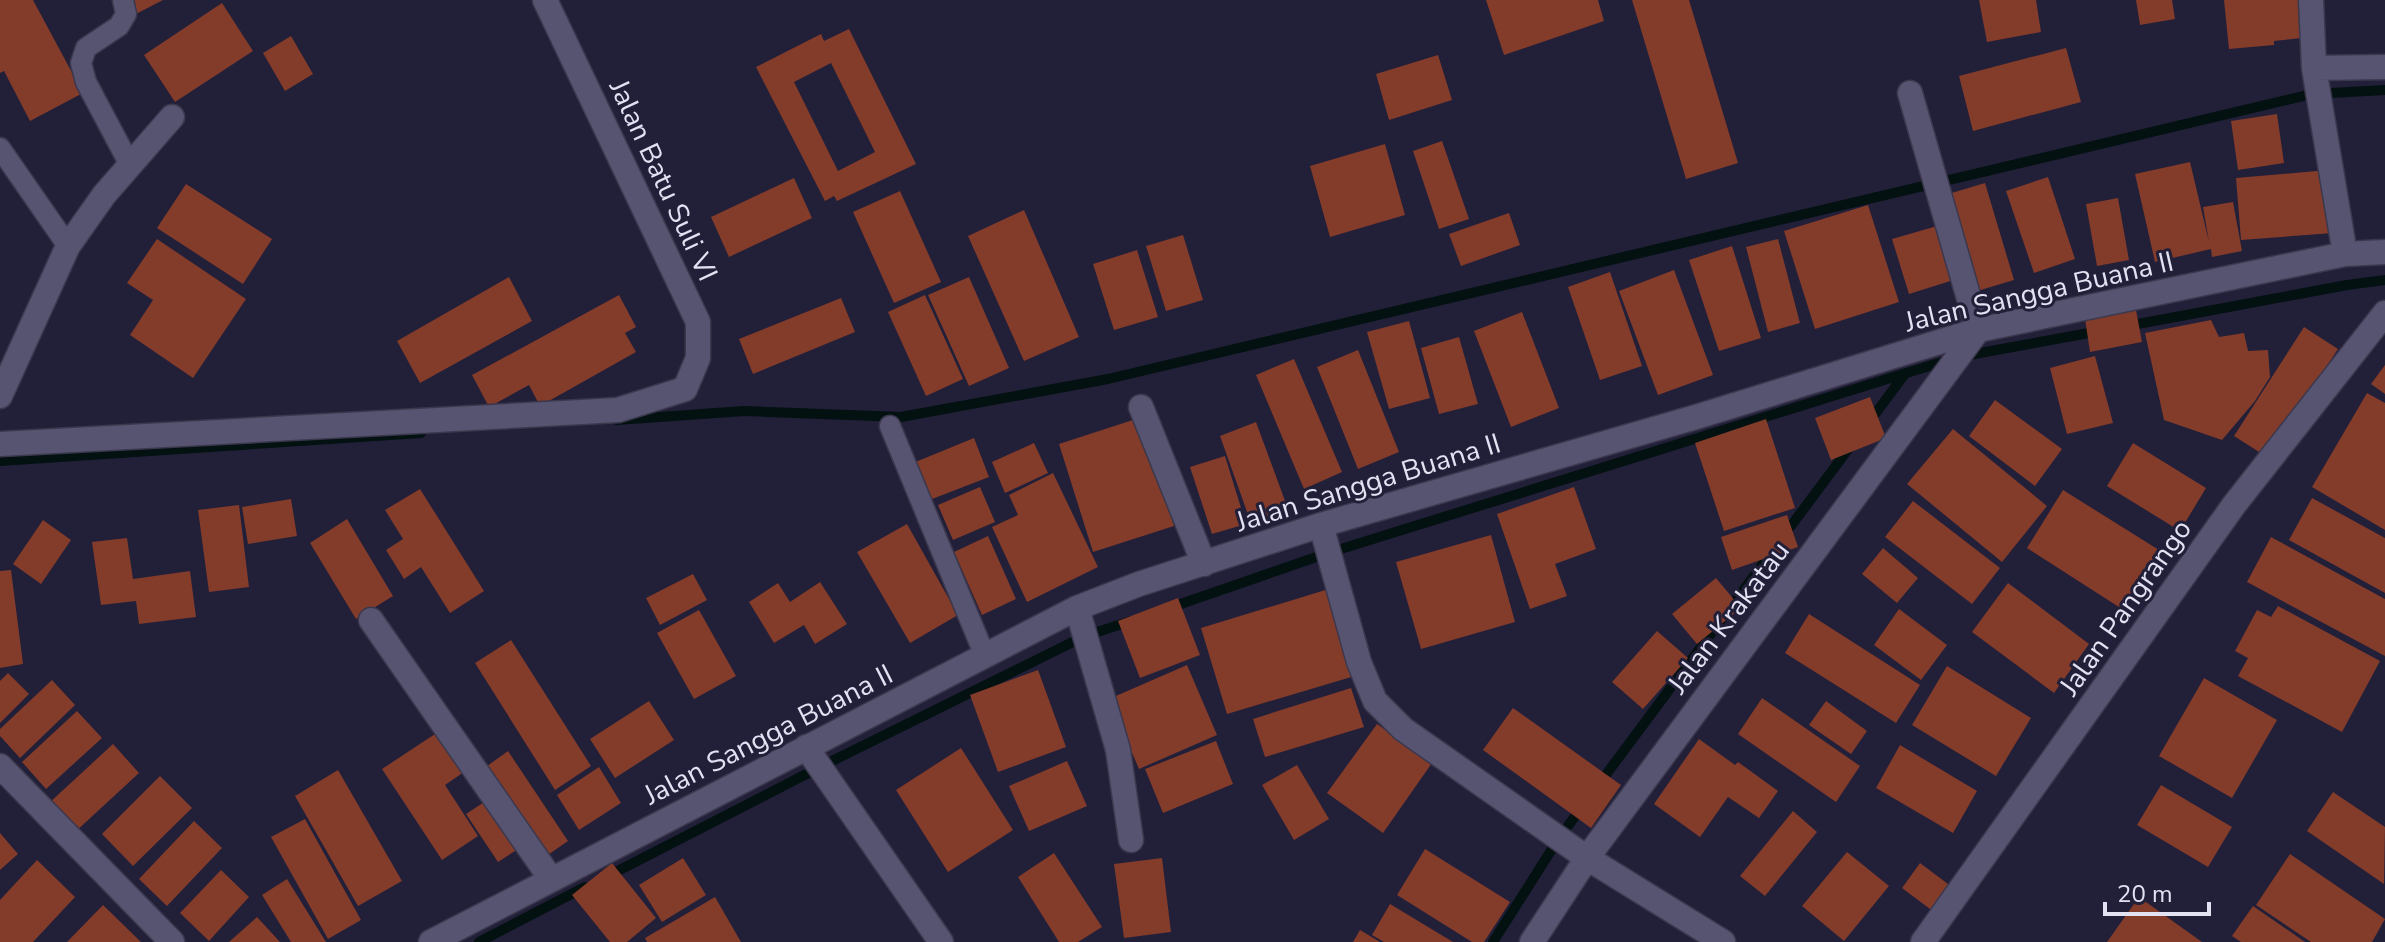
<svg xmlns="http://www.w3.org/2000/svg" width="2385" height="942" viewBox="0 0 2385 942" font-family="'Nunito Sans',sans-serif">
  <rect width="100%" height="100%" fill="#221f39"/>
  <g fill="none" stroke-linecap="round" stroke-linejoin="round">
    <path stroke="#031111" stroke-width="10" d="M2127,326L2347,285L2385,280
      M617,420L744,411L901,417L1108,379L2312,94L2385,90
      M1869,422L1905,374
      M0,461L421,433
      M1169,608L1328,553L1958,357L2100,331
      M1599,784L1852,444
      M606,877L820,767L1085,636L1131,621
      M479,942L585,887
      M1493,942L1559,838L1582,807"/>
  </g>
  <path fill="#833b2a" fill-rule="evenodd" d="M0,0H33L83,93L30,121L4,71L0,73Z
    M129,0H163L136,14Z
    M1486,0H1598L1604,21L1504,55Z
    M1632,0H1689L1738,163L1686,179Z
    M1979,0H2036L2041,32L1987,42Z
    M2136,0H2172L2175,19L2140,25Z
    M2224,0H2305L2309,37L2274,41V45L2229,49Z
    M222,3L253,51L175,102L144,55Z
    M849,29L916,164L837,201L834,196L825,201L756,67L821,34L824,41ZM831,63L875,152L838,171L794,82Z
    M291,36L313,74L285,91L263,53Z
    M2066,48L2081,102L1973,131L1959,76Z
    M1438,55L1452,100L1389,120L1376,74Z
    M2277,114L2284,163L2238,170L2231,121Z
    M1442,141L1469,219L1439,229L1413,151Z
    M1385,144L1405,215L1330,237L1310,166Z
    M2190,162L2209,242L2203,207L2233,202L2242,251L2212,257L2211,249L2155,262L2135,174Z
    M2328,170L2333,233L2241,240L2236,178Z
    M2048,177L2075,259L2034,273L2006,191Z
    M794,178L812,218L729,257L711,217Z
    M1985,183L2014,280L1974,292L1945,195Z
    M186,184L272,239L243,284L157,228Z
    M900,191L941,282L894,303L853,212Z
    M2118,198L2129,260L2097,266L2086,204Z
    M1868,205L1899,302L1815,329L1784,231Z
    M1024,210L1079,337L1024,361L968,236Z
    M1509,213L1520,245L1461,266L1449,234Z
    M1944,224L1960,278L1909,294L1892,239Z
    M1183,235L1203,300L1166,311L1146,246Z
    M157,239L246,299L193,378L130,335L153,300L127,283Z
    M1778,239L1800,323L1768,332L1746,247Z
    M1732,246L1761,338L1719,351L1689,260Z
    M1137,250L1158,317L1114,330L1093,264Z
    M1674,270L1713,375L1658,395L1619,291Z
    M1610,272L1642,366L1600,380L1568,287Z
    M509,277L532,321L420,383L397,341Z
    M969,277L1009,368L969,386L928,295Z
    M619,295L636,327L625,333L636,352L540,406L529,385L489,407L472,375Z
    M925,295L963,379L926,396L888,312Z
    M841,298L855,332L753,374L739,339Z
    M2136,310L2142,342L2090,352L2085,319Z
    M1522,312L1559,408L1511,427L1474,331Z
    M2211,320L2219,337L2244,333L2248,351L2268,350L2270,377L2255,401L2222,440L2164,420L2145,333Z
    M1409,321L1430,398L1389,409L1367,332Z
    M2304,327L2338,349L2267,457L2234,436Z
    M1459,337L1478,404L1439,414L1421,348Z
    M1358,350L1399,452L1358,469L1317,367Z
    M2095,356L2113,423L2067,434L2050,368Z
    M1294,359L1342,472L1304,489L1256,375Z
    M2385,365V394L2371,384Z
    M2367,393L2385,403V530L2312,487Z
    M1870,397L1886,438L1831,460L1815,418Z
    M1995,400L2062,449L2035,486L1969,436Z
    M1139,418L1174,526L1093,552L1059,444Z
    M1766,419L1795,508L1724,531L1695,443Z
    M1256,422L1288,509L1251,523L1220,436Z
    M1953,429L2047,506L2002,562L1907,484Z
    M974,438L989,477L927,501L913,463Z
    M1034,443L1048,473L1005,493L992,462Z
    M2133,443L2206,488L2180,531L2107,486Z
    M1225,456L1246,524L1212,534L1190,467Z
    M1053,473L1098,567L1027,602L992,527L1018,515L1009,495Z
    M980,487L995,522L953,540L938,505Z
    M1574,487L1596,549L1555,564L1567,596L1530,609L1497,514Z
    M420,489L484,591L450,613L421,567L404,579L386,550L403,539L385,510Z
    M2063,490L2159,550L2122,609L2027,548Z
    M2312,498L2385,538V593L2289,540Z
    M291,499L297,536L248,544L242,507Z
    M1913,501L2000,568L1972,604L1885,537Z
    M239,505L249,587L209,592L198,510Z
    M1787,515L1798,547L1732,570L1721,537Z
    M347,519L393,596L356,619L310,543Z
    M43,520L71,540L41,584L13,564Z
    M907,524L958,615L910,643L857,552Z
    M1491,535L1515,622L1421,649L1396,562Z
    M988,536L1016,599L982,615L954,552Z
    M2271,537L2385,599V656L2247,582Z
    M127,538L133,579L190,571L196,617L139,624L136,601L101,605L92,542Z
    M1883,548L1918,578L1897,603L1862,574Z
    M11,570L23,664L0,668V571Z
    M693,574L707,600L660,625L646,598Z
    M1716,578L1741,608L1697,644L1672,614Z
    M820,582L847,624L815,644L804,625L774,643L749,602L778,583L790,602Z
    M2008,583L2089,644L2054,693L1972,632Z
    M1332,588L1358,675L1227,714L1201,628Z
    M1178,598L1200,655L1140,678L1118,621Z
    M2278,606L2380,661L2342,732L2238,676L2248,658L2235,651L2257,610L2271,617Z
    M1899,609L1947,645L1921,680L1874,645Z
    M699,610L736,676L694,699L657,633Z
    M1809,614L1920,685L1896,723L1785,653Z
    M1657,631L1688,658L1643,709L1612,682Z
    M511,640L591,766L555,790L475,663Z
    M1187,665L1217,735L1139,769L1109,699Z
    M1947,666L2031,718L1996,776L1912,725Z
    M1038,670L1066,747L998,772L970,695Z
    M8,673L29,694L0,723V681Z
    M2204,678L2277,720L2232,798L2159,756Z
    M52,680L75,705L20,758L0,736V729Z
    M1351,688L1364,727L1265,757L1253,719Z
    M1762,698L1860,766L1836,802L1738,734Z
    M649,701L674,740L615,778L590,739Z
    M1826,701L1867,731L1851,754L1809,725Z
    M1513,708L1621,785L1591,828L1483,750Z
    M77,711L102,738L46,789L22,762Z
    M1377,724L1432,763L1383,833L1327,793Z
    M438,732L464,772L445,785L478,836L442,860L382,769Z
    M1699,739L1735,765L1738,762L1778,791L1759,818L1728,797L1700,837L1654,804Z
    M1216,741L1233,784L1163,813L1145,769Z
    M113,744L139,773L74,833L48,804Z
    M1900,745L1977,791L1953,833L1876,788Z
    M961,748L1013,830L948,872L896,790Z
    M508,751L568,841L542,859L483,769Z
    M1067,761L1087,806L1029,831L1009,786Z
    M1297,765L1329,819L1294,840L1262,785Z
    M599,767L621,803L579,830L557,795Z
    M338,770L402,881L358,906L295,796Z
    M160,776L192,808L133,866L102,834Z
    M2161,785L2232,827L2208,867L2137,825Z
    M2333,792L2385,827L2384,884L2307,831Z
    M492,797L524,845L498,862L466,814Z
    M1793,811L1817,832L1765,896L1740,876Z
    M305,819L361,920L328,939L271,837Z
    M194,821L222,848L167,906L139,879Z
    M0,833L18,854L0,870Z
    M1425,849L1510,902L1484,942H1472L1397,895Z
    M1847,852L1889,886L1844,941L1802,906Z
    M1054,853L1102,927L1078,942H1059L1018,877Z
    M2290,854L2385,919L2372,942H2311L2256,905Z
    M683,858L706,895L662,922L639,885Z
    M1162,858L1171,932L1124,938L1114,864Z
    M37,860L75,897L33,942H0V900Z
    M612,863L656,918L627,942H610L572,895Z
    M1920,863L1956,890L1938,915L1902,888Z
    M221,870L249,897L209,941L180,913Z
    M287,879L326,942H291L262,895Z
    M715,897L741,942H647L645,938Z
    M2139,897L2202,942H2107Z
    M1390,904L1453,942H1384L1372,935Z
    M103,905L141,942H67Z
    M2253,906L2305,942H2241L2232,936Z
    M257,917L280,942H229Z
    M1360,930L1380,942H1353Z"/>
  <g fill="none" stroke-linecap="round" stroke-linejoin="round">
    <defs>
      <path id="lane" d="M123,0L126,14L119,26L86,48L81,63L86,82L130,165
        M0,148L68,246
        M890,426L985,656"/>
      <path id="street" d="M2311,0L2314,68L2345,254
        M2314,68L2385,67
        M1910,93L1978,330
        M0,396L68,246L104,195L172,117
        M1141,407L1204,564
        M0,444L618,410L685,389L698,358V322L545,0
        M1321,525L1359,662L1375,701L1403,729L1587,858L1723,942
        M1077,608L1118,750L1131,840
        M371,620L551,879
        M806,747L941,942
        M0,766L172,942
        M431,942L1077,608L1139,584L1321,525L1696,417L1978,330L2345,254L2385,252
        M1532,942L1587,858L1978,330
        M1923,942L2234,505L2385,313"/>
    </defs>
    <use href="#lane" stroke="#3b384e" stroke-width="23"/>
    <use href="#street" stroke="#3b384e" stroke-width="27"/>
    <use href="#lane" stroke="#565471" stroke-width="20"/>
    <use href="#street" stroke="#565471" stroke-width="24"/>
  </g>
  <g text-anchor="middle" stroke-width="6" stroke-linejoin="round" paint-order="stroke">
    <g font-size="28" fill="#e3e2f3" stroke="#221f39">
      <text transform="translate(664 180) rotate(65)" y="10">Jalan Batu Suli VI</text>
      <text transform="translate(2039 291) rotate(-13)" y="10">Jalan Sangga Buana II</text>
      <text transform="translate(1368 482) rotate(-17)" y="10">Jalan Sangga Buana II</text>
      <text transform="translate(2125 607) rotate(-55)" y="10">Jalan Pangrango</text>
      <text transform="translate(1728 617) rotate(-53)" y="10">Jalan Krakatau</text>
      <text transform="translate(768 734) rotate(-27)" y="10">Jalan Sangga Buana II</text>
    </g>
  </g>
  <path d="M2105 902v12h104v-12" fill="none" stroke="#e3e2f3" stroke-width="4"/>
  <text x="2117" y="902" font-size="24" fill="#e3e2f3" stroke="#221f39" stroke-width="6" paint-order="stroke">20 m</text>
</svg>
